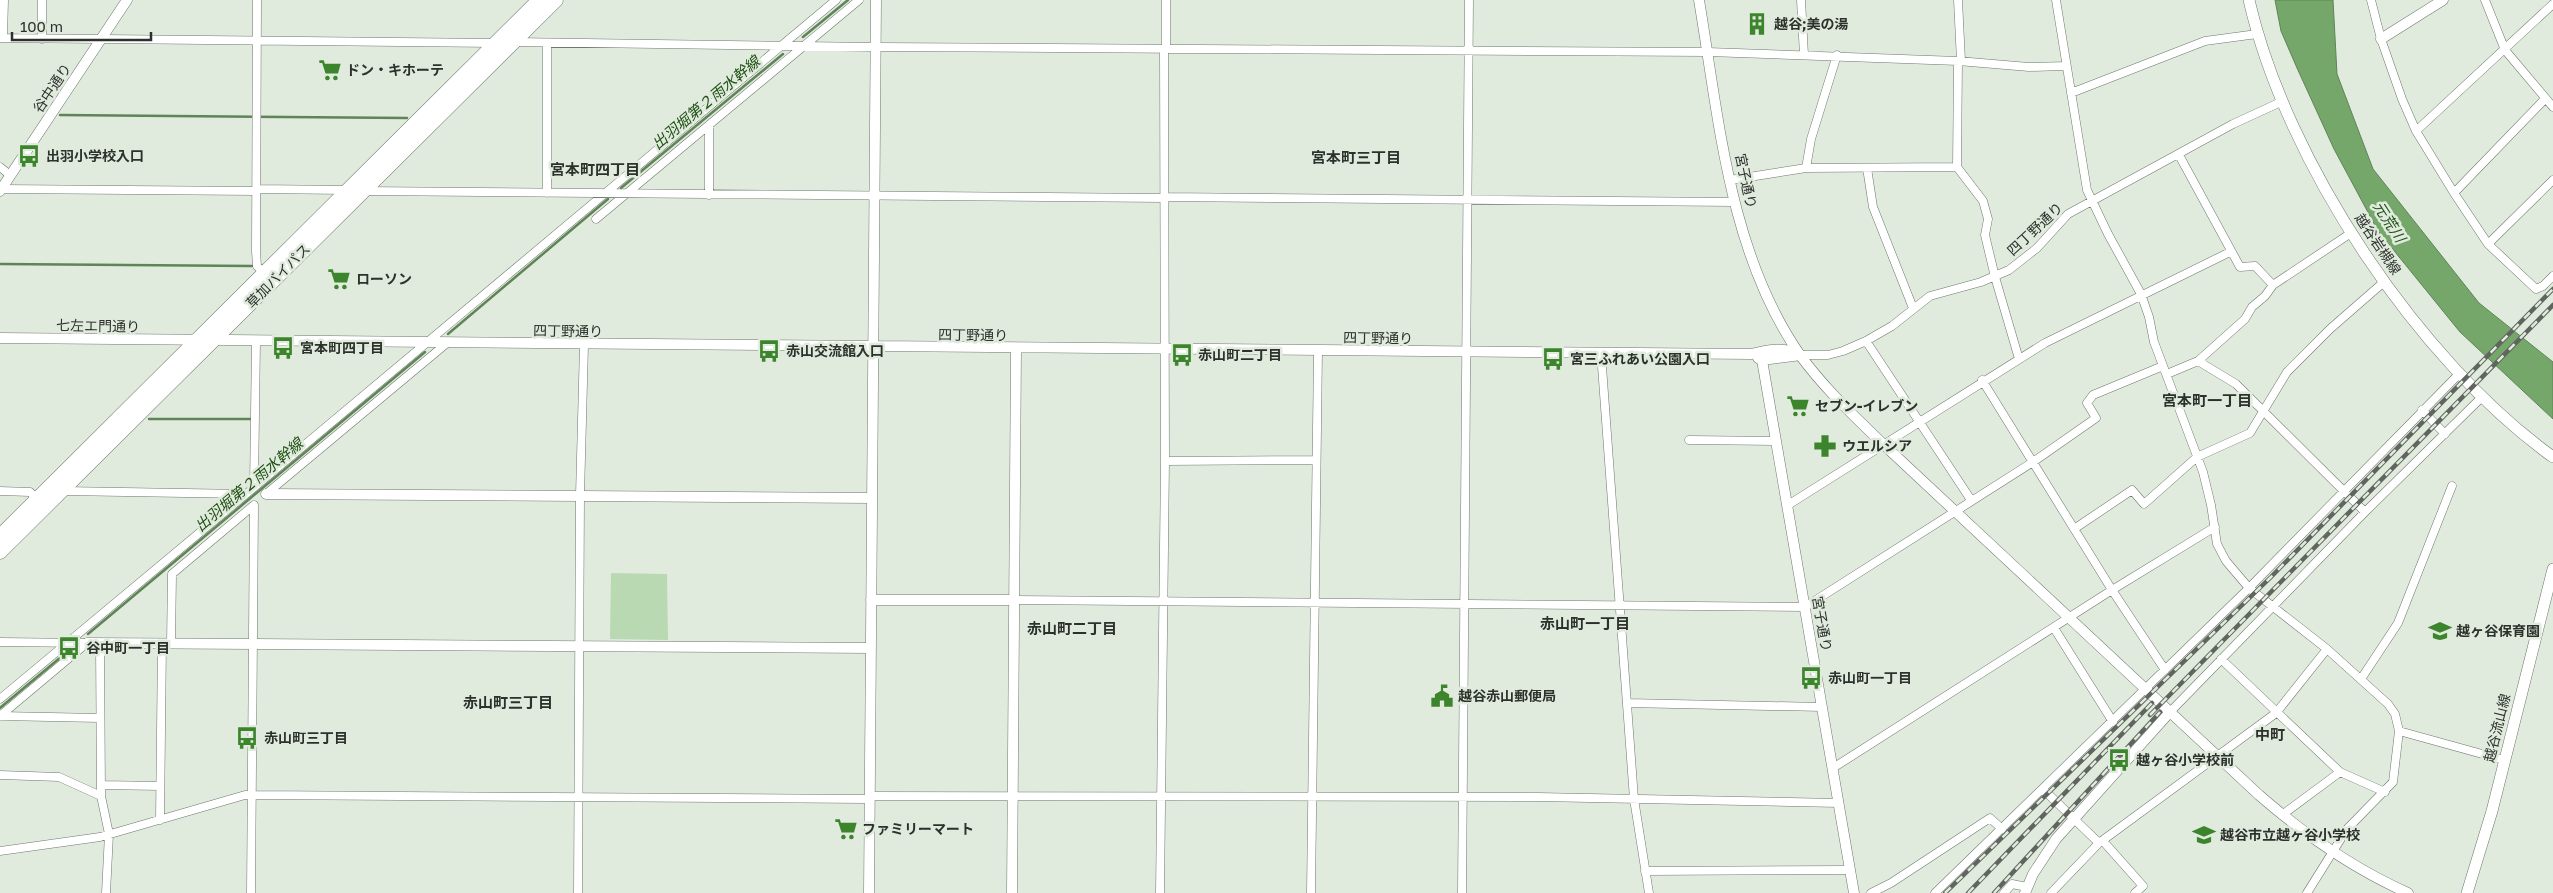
<svg xmlns="http://www.w3.org/2000/svg" width="2553" height="893" viewBox="0 0 2553 893" font-family="'Golos Text','Noto Sans JP',sans-serif">
  <rect width="100%" height="100%" fill="#e0ebde"/>
  <path fill="#b8d9b1" d="M611,573L667,574L668,640L610,639Z"/>
  <path fill="#75a76a" stroke="#5f8457" d="M2275,0H2333L2337,74L2373,169L2479,303L2553,362V419L2460,332L2378,231L2334,149L2297,68L2281,31Z"/>
  <g fill="none" stroke-linecap="round" stroke-linejoin="round">
    <path stroke="#5f8457" stroke-width="2.5" d="M803,37L848,0
      M60,115L407,118
      M621,188L783,54
      M0,264L252,266
      M448,334L608,199
      M149,419H251
      M88,634L425,352
      M0,708L67,652"/>
    <defs>
      <path id="street" d="M257,0L256,251L257,266L263,272
        M1801,0L1804,55
        M1958,0L1961,61
        M2056,0L2087,190L2108,234L2141,294L2149,317L2154,342L2203,472L2211,505L2217,544L2226,561L2249,588L2327,649L2388,704L2395,714L2399,731L2393,782L2347,829L2307,893
        M2371,0L2381,39L2402,99L2416,131L2454,193L2488,244L2536,289L2543,286L2553,276
        M2485,0L2505,50L2553,107
        M0,38L496,43
        M3,38L4,0
        M42,39V0
        M513,42L876,47L1708,52L1958,61L2029,67L2065,66
        M1166,49V0
        M1837,55L1811,139L1806,168L1957,167L1983,201L1988,219L1985,235L1995,277L2019,359
        M2071,93L2205,41L2257,34
        M2416,131L2553,4
        M2179,155L2240,267L2255,266L2273,285
        M0,167L10,175
        M1957,167L1958,61
        M1867,168L1873,207L1913,308
        M1730,180L1806,168
        M1,189L256,191
        M256,189L348,190
        M364,191L1164,198
        M547,193V43
        M2454,193L2545,99
        M709,195V125
        M1164,197L1735,202
        M596,219L859,0
        M2488,244L2553,180
        M1866,341L1971,500
        M1601,353L1634,799L1649,893
        M1801,355H1828L1843,351L1866,341L1892,326L1930,296L1981,282L2009,270L2037,248L2068,214L2233,124L2283,101
        M2198,361L2236,384L2365,512
        M2167,374L2198,361L2245,319L2252,307L2265,296L2273,285L2351,233
        M1982,380L2112,590L2165,670
        M2422,410L2445,434
        M1689,440L1776,441
        M1165,461L1316,460
        M254,487L256,341
        M0,491L30,492L37,499
        M63,491L246,494L836,0
        M266,494L447,343
        M1788,505L2045,343L2230,252
        M2074,529L2132,490L2144,504L2197,457L2250,433L2287,372L2330,329L2385,281
        M1014,600L1805,607L2033,462L2096,418L2087,403L2093,395L2163,366
        M2054,628L2113,722
        M0,642L87,643
        M100,643L101,796L109,834L106,893
        M171,643L172,574L254,505L251,893
        M2221,659L2340,772L2385,792
        M2361,679L2398,623L2452,486
        M0,699L246,494
        M1627,703L1822,707
        M2169,713L2365,512L2482,397
        M0,716L87,643
        M0,716L100,718
        M2399,731L2504,760
        M1833,768L2112,590L2215,527
        M0,775L59,777L101,796
        M101,785L160,786
        M2043,789L2099,843
        M869,796L1538,797L1839,803
        M2282,815L2340,772
        M160,820L162,643
        M2103,841L2143,886L2135,893
        M0,851L100,837L245,795L869,799
        M1645,871L1850,870
        M578,893L580,495L584,345
        M1160,893L1165,461L1164,49
        M1311,893L1318,351
        M1462,893L1469,0
        M1871,893L1891,883L1990,818L2002,829
        M1935,893L2249,588L2459,374
        M2004,893L2012,884L2027,887
        M2051,893L2099,843L2276,713L2327,649"/>
      <path id="secondary" d="M1699,0C1719,119 1729,253 1800,355C1824,388 1854,416 1883,444L2259,795C2305,835 2352,868 2408,893
        M2381,39L2443,0
        M0,191L127,0
        M0,338L1751,354C1769,349 1785,347 1801,355
        M1758,358L1762,360L1801,355
        M1762,360L1854,893
        M266,494L872,498
        M871,600H1014
        M87,643L871,648
        M869,893L876,0
        M1012,893L1016,349
        M2025,893L2033,874L2056,839L2169,713"/>
      <path id="primary" d="M2249,0C2286,162 2418,360 2553,457
        M2467,893L2492,811L2553,569"/>
      <path id="highway" d="M0,536L539,0
        M0,552L556,0"/>
    </defs>
    <use href="#street" stroke="#6e786c" stroke-width="9"/>
    <use href="#secondary" stroke="#6e786c" stroke-width="11"/>
    <use href="#primary" stroke="#6e786c" stroke-width="12"/>
    <use href="#highway" stroke="#6e786c" stroke-width="15"/>
    <use href="#street" stroke="#fff" stroke-width="8"/>
    <use href="#secondary" stroke="#fff" stroke-width="10"/>
    <use href="#primary" stroke="#fff" stroke-width="11"/>
    <use href="#highway" stroke="#fff" stroke-width="14"/>
    <defs>
      <path id="rail" d="M2150,715L2553,305
        M1945,893L2271,577L2553,289
        M1968,893L2152,703
        M1994,893L2160,712"/>
    </defs>
    <use href="#rail" stroke="#60665f" stroke-width="4.5"/>
    <use href="#rail" stroke="#e0ebde" stroke-width="2.5" stroke-dasharray="8" stroke-linecap="butt"/>
  </g>
  <defs>
    <symbol id="building-bare" viewBox="-9 -9 18 18"><path d="M-4-6H4V6H1V3H-1V6H-4ZM-2.5-4.3h1.7v1.8h-1.7ZM.8-4.3h1.7v1.8H.8ZM-2.5-1h1.7V.8h-1.7ZM.8-1h1.7V.8H.8Z" fill="#3c852c" stroke="#e0ebde" stroke-width="2.5" paint-order="stroke"/></symbol>
    <symbol id="supermarket-bare" viewBox="-9 -9 18 18"><path d="M-6-5.5h2.5l.6 2H6L4.5 2H-2.5L-4.4-4H-6ZM-1.5 3.2a1.3 1.3 0 1 0 .1 0ZM3 3.2a1.3 1.3 0 1 0 .1 0Z" fill="#3c852c" stroke="#e0ebde" stroke-width="2.5" paint-order="stroke"/></symbol>
    <symbol id="bus-bare" viewBox="-9 -9 18 18"><path d="M-5-6H5V4H4V6H2V4H-2V6H-4V4H-5ZM-3.5-4V0h7V-4ZM-3.5 1.2v1.5H-2V1.2ZM2 1.2v1.5H3.5V1.2Z" fill="#3c852c" stroke="#e0ebde" stroke-width="2.5" paint-order="stroke"/></symbol>
    <symbol id="pharmacy-bare" viewBox="-9 -9 18 18"><path d="M-2-6h4v4h4v4h-4v4h-4v-4h-4v-4h4Z" fill="#3c852c" stroke="#e0ebde" stroke-width="2.5" paint-order="stroke"/></symbol>
    <symbol id="school-bare" viewBox="-9 -9 18 18"><path d="M0-5L7-2L0 1L-7-2ZM-4 1L0 2.5L4 1V4Q0 6-4 4Z" fill="#3c852c" stroke="#e0ebde" stroke-width="2.5" paint-order="stroke"/></symbol>
    <symbol id="civic-bare" viewBox="-9 -9 18 18"><path d="M-.6-6.5H3V-4.5H.6V-3L4-1V1h2V6H-6V1h2V-1L-.6-3ZM-1.2 2.5V6h2.4V2.5Z" fill="#3c852c" stroke="#e0ebde" stroke-width="2.5" paint-order="stroke"/></symbol>
  </defs>
  <g fill-rule="evenodd">
    <use href="#building-bare" x="1741" y="8" width="32" height="32"/>
    <use href="#supermarket-bare" x="314" y="54" width="32" height="32"/>
    <use href="#bus-bare" x="13" y="140" width="32" height="32"/>
    <use href="#supermarket-bare" x="323" y="263" width="32" height="32"/>
    <use href="#bus-bare" x="267" y="332" width="32" height="32"/>
    <use href="#bus-bare" x="753" y="335" width="32" height="32"/>
    <use href="#bus-bare" x="1166" y="339" width="32" height="32"/>
    <use href="#bus-bare" x="1537" y="343" width="32" height="32"/>
    <use href="#supermarket-bare" x="1782" y="390" width="32" height="32"/>
    <use href="#pharmacy-bare" x="1809" y="430" width="32" height="32"/>
    <use href="#school-bare" x="2424" y="615" width="32" height="32"/>
    <use href="#bus-bare" x="53" y="632" width="32" height="32"/>
    <use href="#bus-bare" x="1795" y="662" width="32" height="32"/>
    <use href="#civic-bare" x="1426" y="680" width="32" height="32"/>
    <use href="#bus-bare" x="231" y="722" width="32" height="32"/>
    <use href="#bus-bare" x="2103" y="744" width="32" height="32"/>
    <use href="#supermarket-bare" x="830" y="813" width="32" height="32"/>
    <use href="#school-bare" x="2188" y="819" width="32" height="32"/>
  </g>
  <g text-anchor="middle" stroke-width="5" stroke-linejoin="round" paint-order="stroke">
    <g font-size="14" font-weight="bold" fill="#2d312c" stroke="#e0ebde" text-anchor="start">
      <text x="1774" y="29">越谷;美の湯</text>
      <text x="346" y="75">ドン・キホーテ</text>
      <text x="46" y="161">出羽小学校入口</text>
      <text x="356" y="284">ローソン</text>
      <text x="300" y="353">宮本町四丁目</text>
      <text x="786" y="356">赤山交流館入口</text>
      <text x="1198" y="360">赤山町二丁目</text>
      <text x="1570" y="364">宮三ふれあい公園入口</text>
      <text x="1815" y="411">セブン-イレブン</text>
      <text x="1842" y="451">ウエルシア</text>
      <text x="2456" y="636">越ヶ谷保育園</text>
      <text x="86" y="653">谷中町一丁目</text>
      <text x="1828" y="683">赤山町一丁目</text>
      <text x="1458" y="701">越谷赤山郵便局</text>
      <text x="264" y="743">赤山町三丁目</text>
      <text x="2136" y="765">越ヶ谷小学校前</text>
      <text x="862" y="834">ファミリーマート</text>
      <text x="2220" y="840">越谷市立越ヶ谷小学校</text>
    </g>
    <g font-size="14" fill="#2d312c" stroke="#e0ebde">
      <text transform="translate(52 88) rotate(-56)" y="5">谷中通り</text>
      <text transform="translate(1746 181) rotate(78)" y="5">宮子通り</text>
      <text transform="translate(2035 229) rotate(-43)" y="5">四丁野通り</text>
      <text transform="translate(2378 244) rotate(56)" y="5">越谷岩槻線</text>
      <text transform="translate(278 276) rotate(-45)" y="5">草加バイパス</text>
      <text transform="translate(98 326) rotate(1)" y="5">七左エ門通り</text>
      <text transform="translate(568 331) rotate(1)" y="5">四丁野通り</text>
      <text transform="translate(973 335) rotate(1)" y="5">四丁野通り</text>
      <text transform="translate(1378 338) rotate(1)" y="5">四丁野通り</text>
      <text transform="translate(1822 624) rotate(80)" y="5">宮子通り</text>
      <text transform="translate(2497 728) rotate(-76)" y="5">越谷流山線</text>
    </g>
    <g font-size="15" font-style="italic" fill="#1f5013" stroke="#e0ebde">
      <text transform="translate(706 103) rotate(-40)" y="5">出羽堀第２雨水幹線</text>
      <text transform="translate(2389 222) rotate(57)" y="5">元荒川</text>
      <text transform="translate(249 485) rotate(-40)" y="5">出羽堀第２雨水幹線</text>
    </g>
    <g font-size="15" font-weight="bold" fill="#2d312c" stroke="#e0ebde">
      <text x="1356" y="163">宮本町三丁目</text>
      <text x="595" y="175">宮本町四丁目</text>
      <text x="2207" y="406">宮本町一丁目</text>
      <text x="1585" y="629">赤山町一丁目</text>
      <text x="1072" y="634">赤山町二丁目</text>
      <text x="508" y="708">赤山町三丁目</text>
      <text x="2270" y="740">中町</text>
    </g>
  </g>
  <path d="M12 32v8h139v-8" fill="none" stroke="#2d312c" stroke-width="2.5"/>
  <text x="20" y="32" font-size="15" fill="#2d312c" stroke="#e0ebde" stroke-width="4" paint-order="stroke">100 m</text>
</svg>
